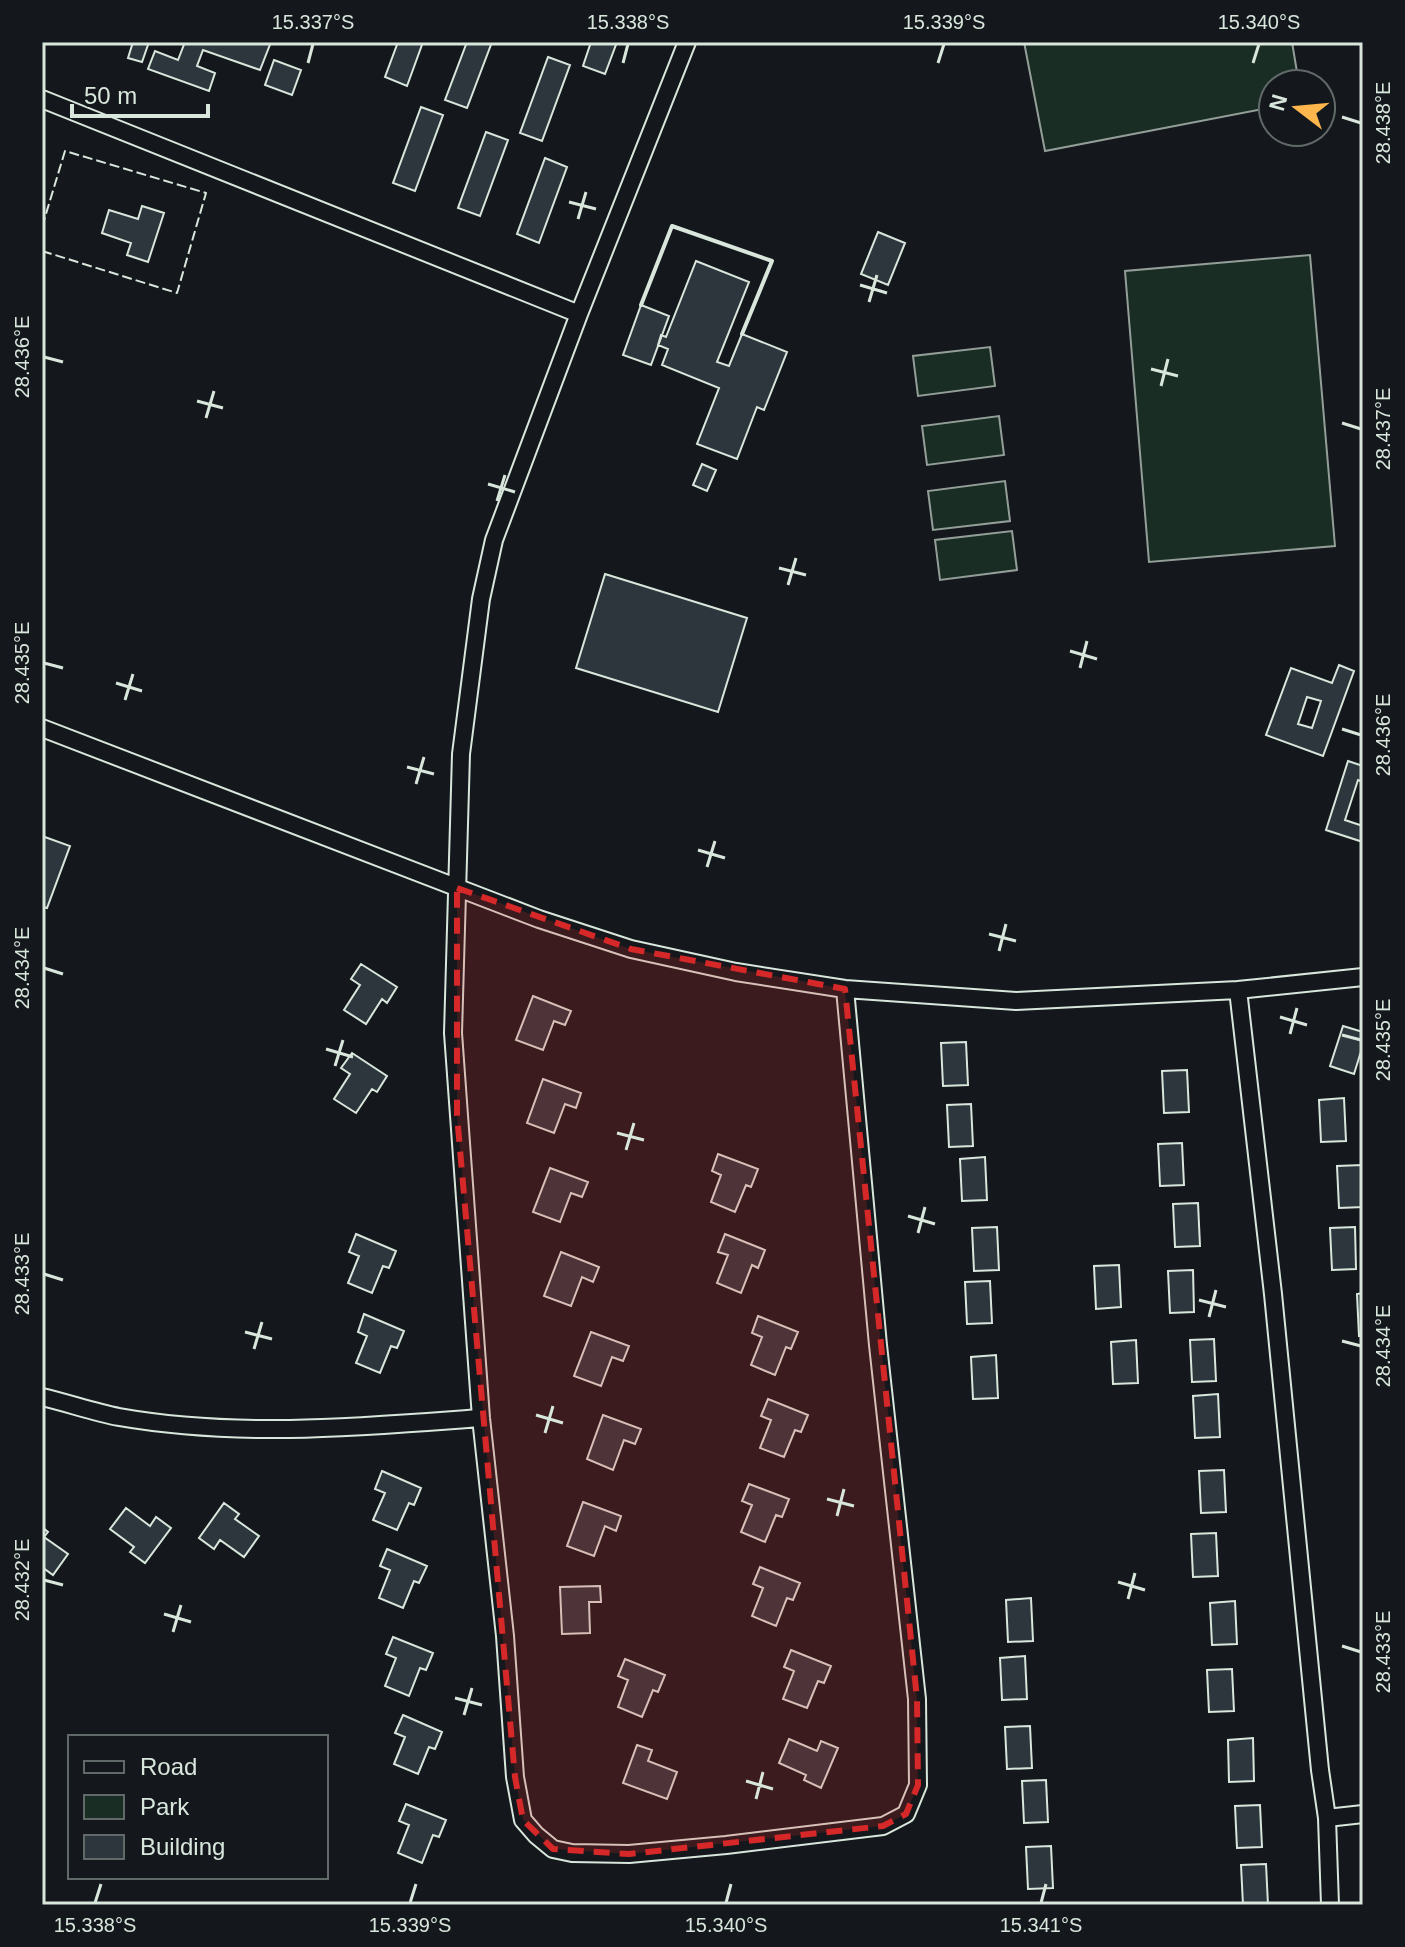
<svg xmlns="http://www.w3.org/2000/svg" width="1405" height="1947" viewBox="0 0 1405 1947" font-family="Arial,sans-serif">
  <rect width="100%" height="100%" fill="#14181c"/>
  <path fill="#1a2d24" stroke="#939e99" stroke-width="2" d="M1024,42H1292L1299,84H1273V107L1045,151Z
    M1310,255L1335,546L1149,562L1125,271Z
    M990,347L995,386L918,396L913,356Z
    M999,416L1004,455L927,465L922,426Z
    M1005,481L1010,521L933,530L928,491Z
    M1012,531L1017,570L940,580L935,540Z"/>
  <path fill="#2c363c" stroke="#d8e6dc" stroke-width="2" fill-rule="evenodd" d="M133,42H149L142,62L128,58Z
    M185,42H271L260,70L203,50L197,66L215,73L209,91L148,69L155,51L178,60Z
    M398,42H423L407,86L385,77Z
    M467,42H492L467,108L445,100Z
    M591,42H617L605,74L583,66Z
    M548,57L570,65L542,141L520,133Z
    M274,60L301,70L292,95L265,85Z
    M421,107L443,115L415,191L393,183Z
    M486,132L508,140L480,216L458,208Z
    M545,158L567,167L539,243L517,234Z
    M142,206L164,213L148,262L127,255L131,243L102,233L109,210L138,219Z
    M878,232L905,243L888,285L861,274Z
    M696,261L749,282L717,362L729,366L742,334L787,352L764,410L757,407L737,459L697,444L719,388L662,365L668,349L658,345L661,335L666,337Z
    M641,305L669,316L651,365L623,355Z
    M702,464L716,470L707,491L693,485Z
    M605,574L747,618L718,712L576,668Z
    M1339,665L1354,671L1323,756L1266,735L1291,668L1332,683ZM1307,697L1321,701L1312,728L1298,724Z
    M1348,761L1363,766V782L1358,780L1345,820L1363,826V842L1326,830Z
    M42,836L70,846L47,908L42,907Z
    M361,964L397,987L387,1003L382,999L366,1024L344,1010L360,985L351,979Z
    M533,996L571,1011L565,1025L554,1021L543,1050L516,1040Z
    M1343,1026L1363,1032V1045L1354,1074L1330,1066Z
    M966,1042L968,1085L943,1086L941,1043Z
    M352,1053L387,1076L377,1092L372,1089L356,1113L334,1099L350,1074L341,1068Z
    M1187,1070L1189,1112L1164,1113L1162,1071Z
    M543,1079L581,1093L576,1108L565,1104L554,1133L527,1123Z
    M1344,1098L1346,1141L1321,1142L1319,1100Z
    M971,1104L973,1146L949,1147L947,1105Z
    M1182,1143L1184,1185L1160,1186L1158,1144Z
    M718,1154L758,1169L751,1187L746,1185L735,1212L711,1202L721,1175L712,1171Z
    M985,1157L987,1200L962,1201L960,1159Z
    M1362,1165L1363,1207L1339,1208L1337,1166Z
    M550,1168L588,1182L582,1197L571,1193L560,1222L533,1212Z
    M1198,1203L1200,1246L1175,1247L1173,1204Z
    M997,1227L999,1270L974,1271L972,1228Z
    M1355,1227L1356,1269L1332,1270L1330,1228Z
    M356,1234L396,1251L389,1268L383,1266L372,1293L348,1283L359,1256L349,1252Z
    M725,1234L765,1250L758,1268L752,1265L741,1293L717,1283L728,1255L718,1252Z
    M561,1252L599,1267L593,1282L582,1277L571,1306L544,1296Z
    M1119,1265L1121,1307L1096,1309L1094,1266Z
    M1193,1270L1194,1312L1170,1313L1168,1271Z
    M990,1281L992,1323L967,1324L965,1282Z
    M1363,1293V1336H1359L1357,1294Z
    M364,1314L404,1331L397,1348L391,1346L380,1373L356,1363L367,1336L358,1332Z
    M758,1316L798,1332L791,1349L786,1347L775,1375L751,1365L762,1337L752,1333Z
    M591,1332L629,1346L623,1361L612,1357L601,1386L574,1376Z
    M1214,1339L1216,1381L1192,1382L1190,1340Z
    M1136,1340L1138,1383L1113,1384L1111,1342Z
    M996,1355L998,1398L973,1399L971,1357Z
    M1218,1394L1220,1437L1195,1438L1193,1396Z
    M768,1399L808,1415L801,1432L795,1430L784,1457L760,1448L771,1420L761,1416Z
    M603,1415L641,1429L635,1444L624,1440L613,1470L587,1459Z
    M1224,1470L1226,1512L1201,1513L1199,1471Z
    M382,1471L421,1488L414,1505L409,1503L397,1530L373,1520L385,1493L375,1489Z
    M749,1484L789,1499L782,1517L776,1515L765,1542L741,1532L752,1505L742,1501Z
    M583,1502L621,1516L616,1531L605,1526L594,1556L567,1546Z
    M224,1503L239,1514L235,1519L259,1536L244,1557L220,1540L214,1549L199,1538Z
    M126,1508L150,1526L156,1517L171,1528L145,1563L130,1552L134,1547L110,1529Z
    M42,1527L48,1532L44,1537L68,1554L53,1575L42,1567Z
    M1216,1533L1218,1576L1193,1577L1191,1534Z
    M387,1549L427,1566L419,1583L414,1581L403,1608L379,1598L390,1570L380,1566Z
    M760,1567L800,1583L793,1600L787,1598L776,1626L752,1616L763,1588L753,1584Z
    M600,1586L601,1602H589L590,1633L562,1634L560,1587Z
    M1031,1598L1033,1641L1008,1642L1006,1600Z
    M1235,1601L1237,1644L1212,1645L1210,1603Z
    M393,1637L433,1653L426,1670L420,1668L409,1696L385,1686L396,1658L386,1654Z
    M791,1650L831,1666L824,1683L818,1681L807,1708L783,1699L794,1671L784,1667Z
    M1025,1656L1027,1699L1002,1700L1000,1658Z
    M625,1659L665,1675L658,1692L653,1690L642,1717L618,1707L628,1680L618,1676Z
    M1232,1669L1234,1711L1209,1712L1207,1670Z
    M403,1715L442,1732L435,1749L429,1747L418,1774L394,1764L405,1737L395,1733Z
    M1030,1726L1032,1768L1007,1769L1005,1727Z
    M1253,1738L1254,1781L1229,1782L1228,1740Z
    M789,1739L817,1751L821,1741L838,1748L821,1788L804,1780L806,1775L779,1763Z
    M637,1745L652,1750L648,1761L677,1772L667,1799L623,1783Z
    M1046,1780L1048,1822L1024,1823L1022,1781Z
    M406,1804L446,1820L439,1837L433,1835L422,1863L398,1853L409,1825L399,1821Z
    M1260,1805L1262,1847L1237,1848L1235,1806Z
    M1051,1846L1053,1888L1028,1889L1026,1847Z
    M1266,1864L1268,1905H1243L1241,1865Z"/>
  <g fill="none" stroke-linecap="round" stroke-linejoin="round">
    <defs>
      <path id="minor" d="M687,42L579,314L494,540L481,599L461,754L453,1033L481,1418L505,1636L515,1777L523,1820L536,1835L553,1849L572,1853L629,1854L726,1845L883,1826L906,1814L918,1785L917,1699L878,1345L845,989
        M42,99L579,314
        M42,728L539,919L631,949L736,972L845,989L1016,1001L1238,990L1363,977
        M1238,990L1273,1294L1320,1770L1327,1818L1363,1814
        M42,1397C68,1403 93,1412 119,1417C239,1438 361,1427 481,1418
        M1327,1818L1330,1905"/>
    </defs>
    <use href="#minor" stroke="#d8e6dc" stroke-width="20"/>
    <use href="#minor" stroke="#14181c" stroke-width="16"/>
    <path stroke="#d8e6dc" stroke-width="2" stroke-dasharray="10 4" stroke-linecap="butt" d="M42,227L65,151L206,193L177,293L42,251"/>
    <path stroke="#d8e6dc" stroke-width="4" d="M641,305L672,226L772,261L742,334"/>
  </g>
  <path fill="#d62828" fill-opacity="0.2" stroke="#d62828" stroke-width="6" stroke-dasharray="16 10" stroke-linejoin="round" d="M457,888L631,949L845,989L917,1699L918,1785L906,1814L883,1826L629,1854L553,1849L523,1820L515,1777L457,1115Z"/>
  <path fill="none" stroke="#d8e6dc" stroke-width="3" d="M308,63L313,44M623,63L628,44M938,63L944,44M1253,63L1259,44M1342,117L1361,123M569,202L596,209M578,219L586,192M860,285L887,293M869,302L877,275M44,357L63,362M1151,369L1178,376M1161,386L1168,359M197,401L223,408M206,418L214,391M1342,423L1361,429M488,484L515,492M497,501L505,475M779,568L806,575M788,585L796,558M1070,651L1097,659M44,663L63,668M1080,668L1087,641M116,683L142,691M125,700L133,674M1342,729L1361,735M407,767L434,774M416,784L424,757M698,850L725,858M707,867L715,841M989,934L1016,941M999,951L1006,924M44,968L63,974M1280,1017L1307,1025M1290,1034L1297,1008M1342,1035L1361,1040M326,1049L353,1057M335,1066L343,1040M617,1133L644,1140M626,1150L634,1123M908,1216L935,1224M918,1233L925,1207M44,1274L63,1280M1199,1300L1226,1307M1209,1317L1216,1290M245,1332L272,1339M1342,1341L1361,1346M254,1349L262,1322M536,1415L563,1423M545,1433L553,1406M827,1499L854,1506M837,1516L844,1489M44,1580L63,1585M1118,1582L1145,1590M1128,1599L1135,1573M164,1614L191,1622M173,1632L181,1605M1342,1646L1361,1652M455,1698L482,1705M464,1715L472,1688M746,1781L773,1789M756,1799L763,1772M95,1903L101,1884M410,1903L416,1884M726,1903L731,1884M1041,1903L1046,1884"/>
  <rect width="1405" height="1947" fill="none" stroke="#14181c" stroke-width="88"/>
  <rect x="68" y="1735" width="260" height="144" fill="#14181c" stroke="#626a69" stroke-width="2"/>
  <rect x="84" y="1761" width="40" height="12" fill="#14181c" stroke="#626a69" stroke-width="2"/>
  <text x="140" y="1775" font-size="24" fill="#d8e6dc">Road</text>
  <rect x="84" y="1795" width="40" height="24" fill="#1a2d24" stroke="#626a69" stroke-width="2"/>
  <text x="140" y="1815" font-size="24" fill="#d8e6dc">Park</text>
  <rect x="84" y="1835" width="40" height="24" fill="#2c363c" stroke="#626a69" stroke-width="2"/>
  <text x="140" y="1855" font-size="24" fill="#d8e6dc">Building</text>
  <g transform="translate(1297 108) rotate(286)"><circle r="38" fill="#14181c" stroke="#626a69" stroke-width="2"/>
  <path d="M0-6L14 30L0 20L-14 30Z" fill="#ffb74d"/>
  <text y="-12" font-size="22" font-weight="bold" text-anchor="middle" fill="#d8e6dc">N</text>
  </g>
  <path d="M72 104v12h136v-12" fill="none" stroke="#d8e6dc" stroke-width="4"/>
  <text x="84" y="104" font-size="24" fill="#d8e6dc" stroke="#14181c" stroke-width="6" paint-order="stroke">50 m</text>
  <rect x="44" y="44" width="1317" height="1859" fill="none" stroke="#d8e6dc" stroke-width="3"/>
  <g font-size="20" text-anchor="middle" fill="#d8e6dc">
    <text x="313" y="29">15.337°S</text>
    <text x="628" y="29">15.338°S</text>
    <text x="944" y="29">15.339°S</text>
    <text x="1259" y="29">15.340°S</text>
    <text transform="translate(1383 123) rotate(-90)" y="7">28.438°E</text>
    <text transform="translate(22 357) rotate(-90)" y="7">28.436°E</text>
    <text transform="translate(1383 429) rotate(-90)" y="7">28.437°E</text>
    <text transform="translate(22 663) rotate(-90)" y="7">28.435°E</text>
    <text transform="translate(1383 735) rotate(-90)" y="7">28.436°E</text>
    <text transform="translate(22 968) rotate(-90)" y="7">28.434°E</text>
    <text transform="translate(1383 1040) rotate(-90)" y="7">28.435°E</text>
    <text transform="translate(22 1274) rotate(-90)" y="7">28.433°E</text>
    <text transform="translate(1383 1346) rotate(-90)" y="7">28.434°E</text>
    <text transform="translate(22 1580) rotate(-90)" y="7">28.432°E</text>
    <text transform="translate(1383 1652) rotate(-90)" y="7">28.433°E</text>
    <text x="95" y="1932">15.338°S</text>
    <text x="410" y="1932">15.339°S</text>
    <text x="726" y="1932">15.340°S</text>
    <text x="1041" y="1932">15.341°S</text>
  </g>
</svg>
